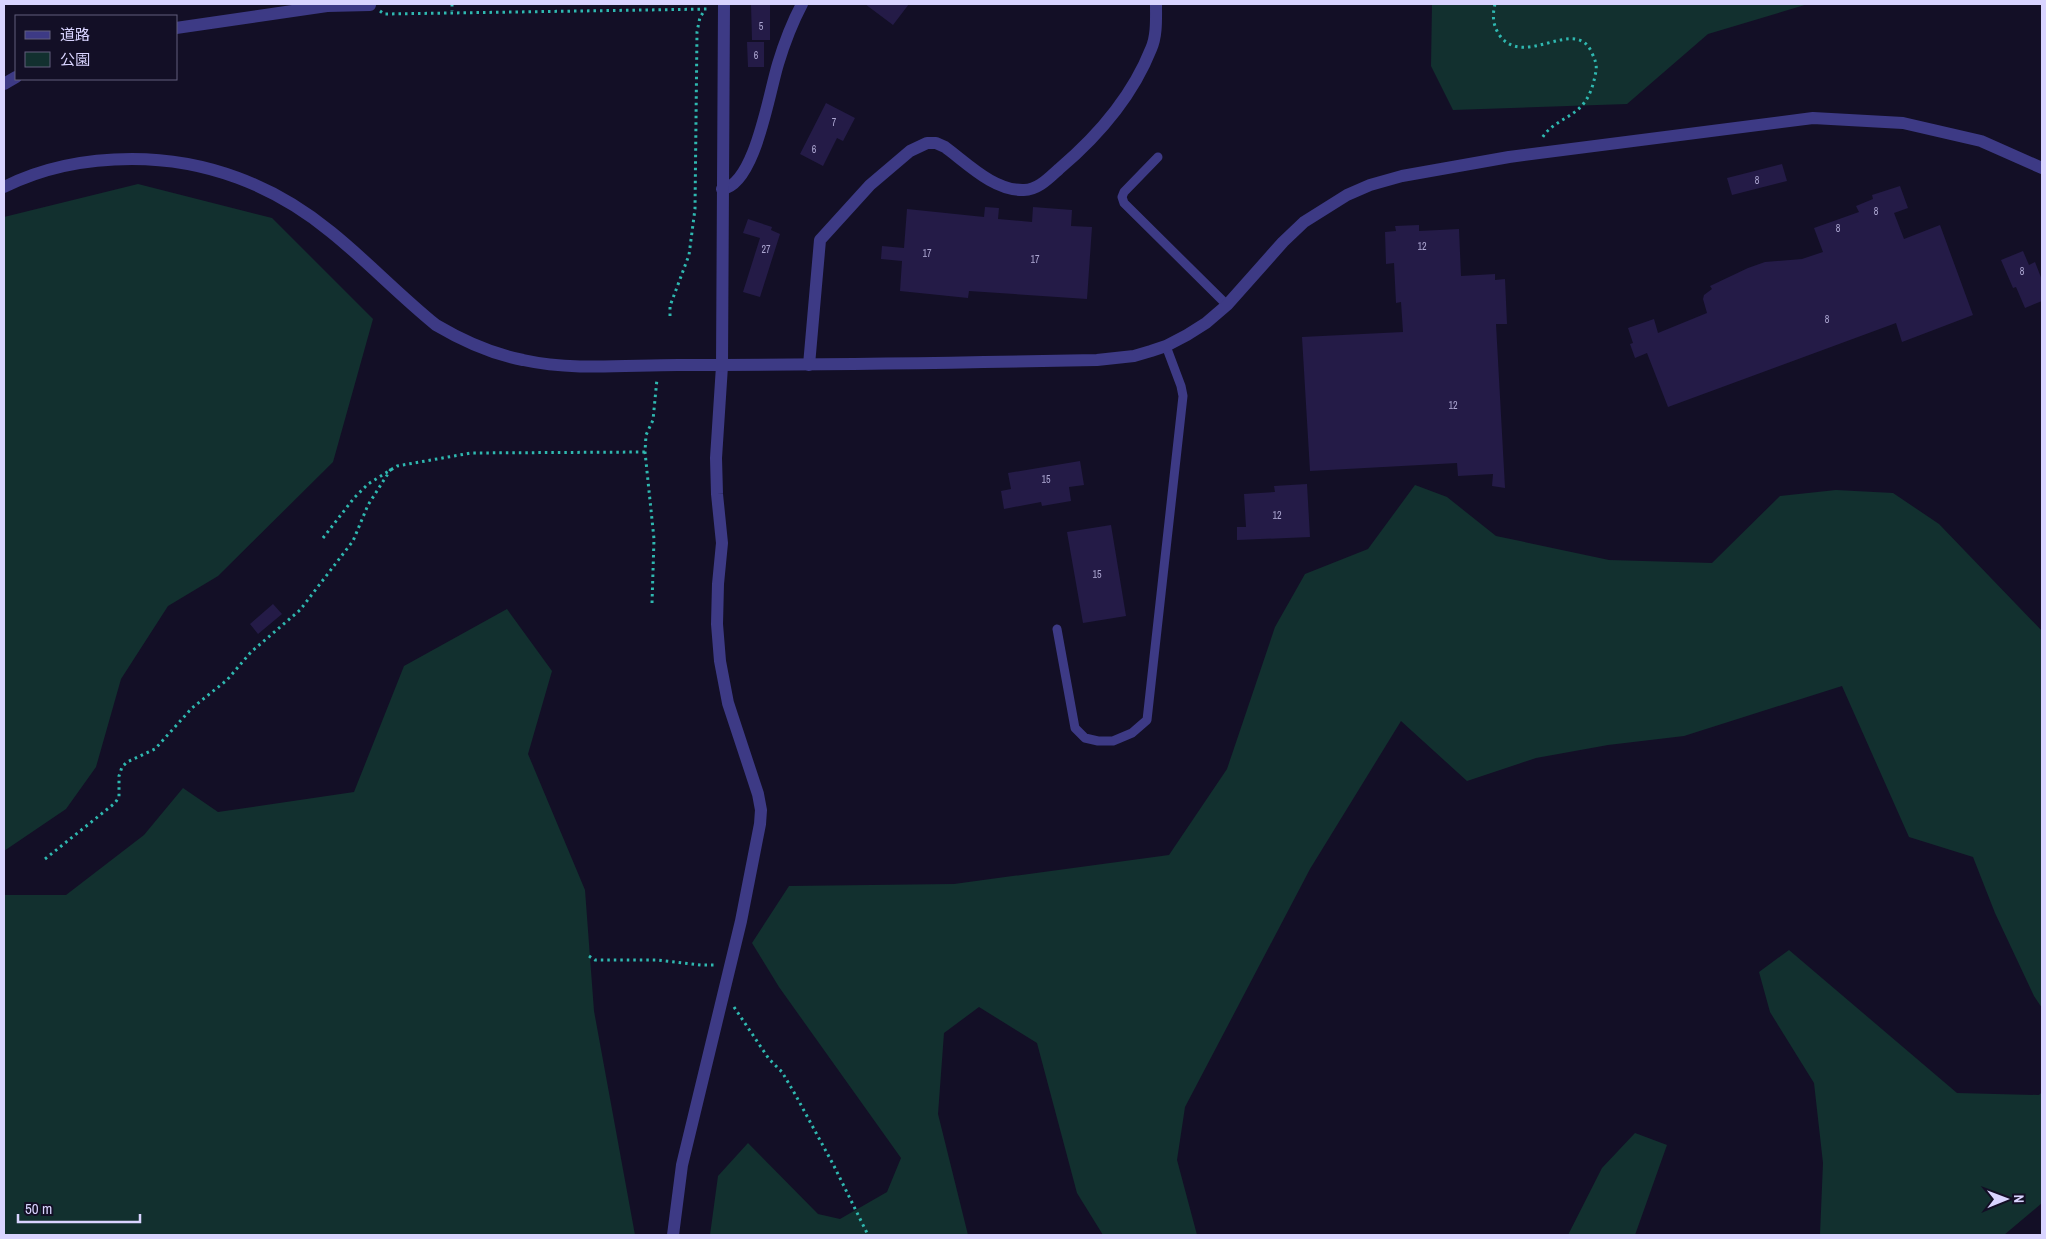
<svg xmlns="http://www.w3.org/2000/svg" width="2046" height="1239" viewBox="0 0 2046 1239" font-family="'Archivo Narrow','Noto Sans JP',sans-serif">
  <rect width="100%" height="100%" fill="#130f26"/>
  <path fill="#12302f" d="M1432,4H1808L1708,34L1627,104L1453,110L1431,66Z
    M138,184L272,218L373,319L333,462L218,576L168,606L121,679L96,767L66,809L4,851V217Z
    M1415,485L1447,497L1496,536L1609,560L1712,563L1780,496L1836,490L1893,493L1939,524L2042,631V1008L2034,996L1995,913L1973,857L1909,837L1842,686L1684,736L1608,745L1536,758L1467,781L1401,721L1310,869L1185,1107L1177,1160L1197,1235H1103L1077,1193L1037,1043L979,1007L944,1033L938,1114L968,1235H710L718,1176L748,1143L818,1214L840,1219L887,1192L901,1158L779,987L752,943L789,886L954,884L1169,855L1227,769L1275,627L1305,574L1368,549Z
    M507,609L552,671L528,754L585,890L594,1011L635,1235H4V895H66L144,835L183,788L218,812L354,792L404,666Z
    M1789,950L1957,1093L2039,1095L2042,1092V1203L2004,1235H1820L1823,1163L1814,1083L1770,1012L1759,972Z
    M1635,1133L1667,1145L1635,1235H1568L1602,1168Z"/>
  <path fill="#241b47" d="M751,4H770V40H752Z
    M865,4H909L893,25Z
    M747,42H764V67H748Z
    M826,103L855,118L843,141L837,138L823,166L800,154Z
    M1782,164L1787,181L1732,195L1727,178Z
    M1900,186L1908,208L1894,213L1904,239L1940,225L1973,315L1902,342L1896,323L1668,407L1647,353L1635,358L1630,344L1633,343L1628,328L1654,319L1658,333L1707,313L1703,299L1704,295L1712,289L1710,286L1748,268L1765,262L1802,259L1823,252L1814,228L1859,212L1856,206L1873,199L1872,195Z
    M985,207L999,208L998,219L1032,222L1033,207L1072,210L1071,226L1092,227L1087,299L969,291L968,298L900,291L902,261L881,259L882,246L904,248L907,209L984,217Z
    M748,219L772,227L771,230L780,234L760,297L743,292L760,238L743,233Z
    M1419,225V231L1459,229L1461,276L1495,274V280L1505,279L1507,324H1496L1505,488L1492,486L1493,474L1458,476L1457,463L1310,471L1302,337L1403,332L1401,302L1396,303L1394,263L1386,264L1385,232L1396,231L1395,226Z
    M2023,251L2029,265L2035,262L2042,280V301L2025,308L2016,287L2013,288L2001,260Z
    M1080,461L1084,485L1069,487L1071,501L1042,506L1041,502L1004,509L1001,491L1011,489L1008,473Z
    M1307,484L1310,537L1237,540V527H1246L1244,494L1275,492L1274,486Z
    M1111,525L1126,616L1083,623L1067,532Z
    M273,604L282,614L258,634L250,624Z"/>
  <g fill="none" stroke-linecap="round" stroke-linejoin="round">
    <path stroke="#2fb8b0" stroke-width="3" stroke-dasharray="2.5 4" stroke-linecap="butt" d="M452,4V11
      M1495,4C1492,16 1493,26 1500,36C1525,69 1576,15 1592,53C1595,60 1597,64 1596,71C1594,82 1591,94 1584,103C1572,119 1551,121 1541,140
      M380,11L384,14L710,9
      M670,316V306L689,255L695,209L697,32L700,17L705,10
      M323,538L354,498L368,484L397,466L471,453L645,452
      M652,603L654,539L645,452L646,435L653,420L657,379
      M45,859L115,803L119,797V776L122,767L127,762L155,749L192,708L227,680L251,652L300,610L353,541L368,505L391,469
      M589,956L595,960H658L701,965H717
      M734,1007L769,1059L782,1072L795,1094L834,1166L868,1235"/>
    <path stroke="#3d3a85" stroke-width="9" d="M1158,157L1124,192L1122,197L1124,203L1227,305
      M1057,629L1075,728L1085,738L1098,741H1113L1132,733L1147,720L1183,396L1181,386L1166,346"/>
    <path stroke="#3d3a85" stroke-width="12" d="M176,28L327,6L370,5
      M4,84L16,77
      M722,189C755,185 769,93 778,64C784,44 792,23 802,4
      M809,365L820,240L870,185L910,151L927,143H936L945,147C968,164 994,191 1024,190C1038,190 1049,178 1059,169C1098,136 1132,97 1151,49C1157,36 1156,18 1156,4
      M673,1235L682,1165L741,921L760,824L761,810L758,794L728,703L720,661L717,624L718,584L722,543L717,494L716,458L722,366"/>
    <path stroke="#3d3a85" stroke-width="12" d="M4,187C44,167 87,159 132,159C206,159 274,185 331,232C367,261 399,295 436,325C463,341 492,354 523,360C573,371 627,365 678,365C817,365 957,363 1097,360L1134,356L1151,351L1166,346L1187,335L1206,323L1227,305L1283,242L1304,222L1347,195L1370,185L1402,176L1509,157L1813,118L1903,123L1981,141L2042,168
      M722,366L724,4"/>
  </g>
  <g text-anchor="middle" stroke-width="4" stroke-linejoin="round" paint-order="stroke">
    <g font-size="10" fill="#aca6d1">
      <text x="761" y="30">5</text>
      <text x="756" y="59">6</text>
      <text x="834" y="126">7</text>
      <text x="814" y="153">6</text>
      <text x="1757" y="184">8</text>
      <text x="1876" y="215">8</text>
      <text x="1838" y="232">8</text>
      <text x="1422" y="250">12</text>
      <text x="766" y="253">27</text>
      <text x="927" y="257">17</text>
      <text x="1035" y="263">17</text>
      <text x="2022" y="275">8</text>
      <text x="1827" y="323">8</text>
      <text x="1453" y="409">12</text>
      <text x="1046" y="483">15</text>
      <text x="1277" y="519">12</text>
      <text x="1097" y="578">15</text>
    </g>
  </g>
  <rect width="2046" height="1239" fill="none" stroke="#d9d4ff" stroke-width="10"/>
  <rect x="15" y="15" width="162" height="65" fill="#130f26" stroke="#625e7d"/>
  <rect x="25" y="31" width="25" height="8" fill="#3d3a85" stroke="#625e7d"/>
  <text x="60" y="40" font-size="15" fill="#d9d4ff">道路</text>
  <rect x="25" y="52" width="25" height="15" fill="#12302f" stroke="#625e7d"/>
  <text x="60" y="65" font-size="15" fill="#d9d4ff">公園</text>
  <g transform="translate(2006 1199) rotate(89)" stroke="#130f26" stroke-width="4" paint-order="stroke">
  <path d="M0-4L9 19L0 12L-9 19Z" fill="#d9d4ff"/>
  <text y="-8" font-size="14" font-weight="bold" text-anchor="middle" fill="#d9d4ff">N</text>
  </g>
  <path d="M18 1214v8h122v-8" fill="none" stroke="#d9d4ff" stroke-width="2.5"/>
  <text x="25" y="1214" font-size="15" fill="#d9d4ff" stroke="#130f26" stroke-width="4" paint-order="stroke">50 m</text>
</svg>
